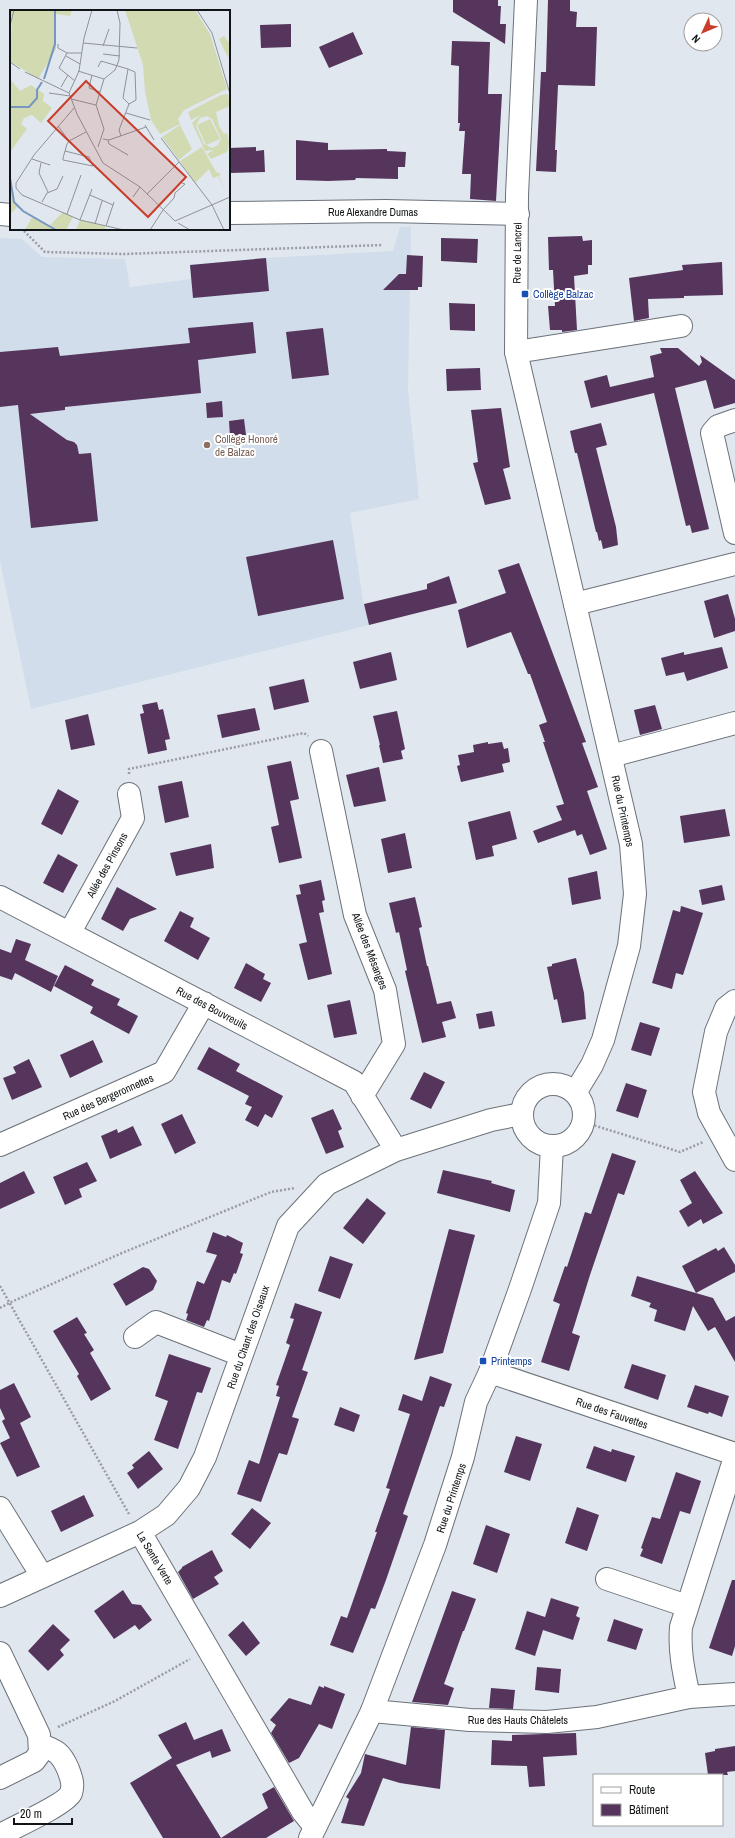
<svg xmlns="http://www.w3.org/2000/svg" width="735" height="1838" viewBox="0 0 735 1838" font-family="'Archivo Narrow',sans-serif">
  <rect width="100%" height="100%" fill="#e0e7ef"/>
  <path fill="#d1ddeb" d="M411,226L408,390L419,499L350,513L363,601L369,625L31,709L0,561V238L22,239L42,257L125,259L130,287L191,279L190,265L266,258L393,251L400,227Z"/>
  <path fill="#55355c" d="M453,0H498V6H501L500,24H506L505,44L453,12Z
    M548,0H570V11L577,12L576,27H597L595,86L558,85L555,150H557L556,172L536,171L541,72H546Z
    M291,24V47L261,48L260,25Z
    M353,32L363,54L329,68L319,47Z
    M452,41L490,42L488,94H502L496,201L470,199L471,174H462L465,131H459L460,123H458L459,66L451,65Z
    M296,140L328,143V150L387,149V151L406,152L405,167H398V179L356,178L355,180L328,181L296,180Z
    M256,147V151L264,150L265,172L230,173L229,148Z
    M582,236L583,241L592,240V265H588V274L574,276L577,330L562,332V330H550L548,306H555L553,270H549L548,237Z
    M441,238L478,239L477,263L441,261Z
    M407,255L423,256L422,287H418V290H383L399,274H406Z
    M266,258L269,291L193,298L190,265Z
    M722,262L723,295L684,296V298L648,299L649,318L634,321L629,278L683,270L682,265Z
    M449,303L475,304V331L450,330Z
    M253,322L256,353L198,360L201,393L65,407V410L30,414L67,440L74,442L77,445L79,454L91,453L98,521L31,528L18,405L0,407V352L58,347L60,356L190,343L188,328Z
    M323,328L329,375L292,379L286,332Z
    M660,348H678L699,366L702,362L700,355L735,380V403L714,409L706,380L675,388L709,529L692,533L690,525L686,526L654,393L591,408L584,381L607,375L610,387L654,377L650,356L662,353Z
    M480,368L481,390L447,391L446,369Z
    M222,401L223,417L207,418L206,403Z
    M501,408L510,467L503,469L511,499L485,505L473,463L478,462L471,410Z
    M244,419L246,435L230,437L229,421Z
    M601,423L607,445L596,448L616,527L618,545L603,549L601,540L599,541L597,532H596L577,453H575L570,431Z
    M333,540L344,599L258,616L246,557Z
    M519,563L586,742L582,743L598,787L587,791L607,849L590,855L582,834L577,836L575,830L538,843L533,831L562,820L556,806L564,804L543,742H545L539,725L547,722L530,674H528L511,632L467,648L458,610L506,593L498,570Z
    M449,576L457,603L369,625L364,604L427,589V584Z
    M728,594L735,619V631L714,638L704,601Z
    M722,647L728,668L687,681L684,672L666,676L661,658L684,652V655Z
    M391,652L397,680L360,689L353,662Z
    M304,679L309,702L274,710L269,687Z
    M157,702L159,710L163,709L170,739L165,740L167,750L148,754L140,714L144,713L142,705Z
    M655,705L662,729L640,735L634,710Z
    M255,708L260,730L222,738L217,715Z
    M397,711L405,749L401,751L403,759L383,763L379,745H380L373,716Z
    M88,714L95,745L71,750L65,720Z
    M488,742V744L502,742L504,749L508,748L510,762L502,764L504,772L461,782L457,766L460,765L458,755L474,752L473,745Z
    M291,761L299,799L290,801L302,858L279,863L271,827L279,825L267,766Z
    M379,767L386,801L354,807L346,775Z
    M182,781L189,817L165,823L158,786Z
    M58,789L79,801L62,835L41,824Z
    M725,809L730,836L684,843L680,816Z
    M510,811L517,839L492,846L494,856L476,860L468,822Z
    M405,833L412,868L388,873L381,839Z
    M211,844L214,868L176,876L170,853Z
    M58,854L78,865L63,893L43,883Z
    M597,871L601,899L572,905L568,878Z
    M321,880L325,900L322,901L324,912L319,913L332,974L308,980L299,944L307,942L296,895L301,894L299,885Z
    M722,885L725,900L702,905L699,890Z
    M117,887L157,909L130,919L123,931L101,919Z
    M415,897L422,927L419,928L427,966H428L437,1004L451,1001L456,1018L442,1022L446,1037L422,1043L405,971L407,970L399,932L396,933L389,903Z
    M681,906L703,913L683,975L676,973L672,989L652,983L673,910L680,912Z
    M180,911L194,918L190,927L210,938L198,960L164,941Z
    M16,939L31,944L25,960L58,976L51,992L15,973L12,980L0,976V949L11,953Z
    M576,958L584,993L586,1019L562,1023L557,999L554,1000L547,967L552,966V964Z
    M246,963L265,974L263,979L271,983L261,1002L234,988Z
    M65,965L94,980L91,985L120,999L117,1005L138,1016L129,1034L90,1013L93,1007L54,986Z
    M350,1000L357,1034L334,1038L327,1005Z
    M492,1011L495,1026L479,1029L476,1014Z
    M640,1022L660,1028L651,1056L631,1050Z
    M93,1040L103,1062L70,1078L60,1055Z
    M209,1047L240,1064L236,1071L283,1096L272,1118L265,1114L258,1127L245,1120L252,1107L245,1104L249,1096L197,1069Z
    M29,1059L42,1087L12,1100L3,1078L16,1073L13,1067Z
    M424,1072L445,1082L431,1109L410,1099Z
    M626,1083L647,1090L638,1118L616,1111Z
    M333,1109L342,1129L338,1131L344,1147L326,1154L311,1118Z
    M182,1114L196,1143L175,1154L161,1124Z
    M133,1126L142,1145L110,1159L101,1136L117,1129L118,1133Z
    M612,1153L636,1161L624,1195L618,1193L590,1275L572,1333L580,1336L569,1371L541,1362L560,1304L553,1301L565,1266L567,1267L585,1212L591,1214Z
    M87,1162L97,1181L79,1189L82,1197L65,1205L53,1177Z
    M443,1170L492,1181L491,1183L515,1190L510,1212L437,1193Z
    M24,1171L35,1193L0,1209V1183Z
    M695,1171L723,1213L703,1224L701,1219L688,1227L679,1211L692,1203L680,1180Z
    M367,1198L386,1213L363,1244L343,1228Z
    M449,1229L475,1235L443,1353L414,1360Z
    M213,1232L226,1237L227,1235L243,1243L240,1253L243,1254L236,1274L234,1273L230,1283L222,1280L209,1321L207,1320L204,1327L186,1320L188,1314L186,1313L197,1281L204,1284L217,1255L206,1252Z
    M724,1247L735,1265V1272L696,1293L682,1266L716,1248L718,1251Z
    M330,1256L353,1264L340,1299L318,1291Z
    M143,1267L149,1269L157,1281L153,1290L126,1306L113,1284Z
    M637,1276L713,1298L726,1321L735,1316V1362L715,1327L708,1331L693,1306L685,1331L654,1321L657,1310L649,1307L651,1303L631,1296Z
    M295,1303L322,1312L302,1370L308,1372L292,1417L299,1419L287,1455L279,1453L261,1502L237,1494L249,1460L259,1464L280,1397L276,1396L279,1386L276,1385L290,1345L286,1343L294,1319L290,1318Z
    M77,1317L87,1333L84,1334L94,1350L90,1353L111,1389L91,1401L77,1376L79,1374L53,1331Z
    M169,1354L211,1368L202,1393L197,1392L178,1449L154,1440L168,1401L155,1396Z
    M632,1364L666,1375L658,1400L624,1388Z
    M430,1376L452,1384L444,1407L440,1406L403,1514L408,1516L386,1580L375,1609L371,1608L353,1653L330,1645L341,1616L347,1618L377,1532H375L390,1489L386,1488L410,1414L398,1410L403,1394L422,1401Z
    M14,1383L31,1417L20,1423L40,1467L17,1477L0,1443L10,1438L2,1421L5,1419L0,1408V1390Z
    M695,1385L729,1396L722,1417L709,1412L708,1414L687,1407Z
    M340,1407L360,1415L354,1432L334,1425Z
    M516,1436L542,1444L530,1481L504,1472Z
    M594,1446L611,1452L612,1449L635,1456L626,1482L586,1468Z
    M149,1451L163,1469L138,1489L127,1473L134,1468L132,1465Z
    M676,1472L701,1481L690,1514L680,1511L662,1564L640,1556L643,1549L641,1548L652,1517L660,1519Z
    M84,1495L94,1516L61,1532L51,1511Z
    M577,1507L599,1515L587,1551L565,1543Z
    M252,1508L271,1523L250,1549L231,1534Z
    M486,1525L510,1534L497,1573L473,1564Z
    M212,1550L223,1571L214,1577L219,1584L193,1599L178,1572L182,1568V1567Z
    M732,1580H735V1646L732,1656L709,1648Z
    M123,1590L132,1604L141,1605L152,1620L139,1630L135,1625L114,1639L94,1611Z
    M452,1591L476,1599L464,1631H463L444,1684L454,1688L448,1705L412,1702Z
    M551,1598L579,1607L576,1616L580,1618L573,1640L543,1630L535,1656L515,1649L527,1611L545,1617Z
    M614,1619L643,1629L636,1650L607,1641Z
    M243,1621L260,1643L246,1656L228,1635Z
    M53,1624L70,1640L60,1650L64,1655L48,1671L28,1651Z
    M537,1667L561,1669L559,1693L535,1690Z
    M319,1686L324,1688V1686L345,1694L332,1729L319,1724L299,1758L289,1763L271,1733L276,1725L270,1720L289,1698L311,1705Z
    M491,1688L515,1690L513,1709L489,1708Z
    M186,1722L194,1740L222,1729L231,1751L212,1758L210,1751L176,1765L221,1838H163L130,1783L172,1758L158,1735Z
    M411,1727L445,1730L440,1789L400,1783L383,1778L364,1826L341,1823L349,1799L346,1797L361,1773L365,1754L406,1765Z
    M576,1733L577,1755L543,1757L545,1786L529,1787L527,1766L491,1765L492,1740L512,1741V1735Z
    M735,1746V1771L727,1772L728,1775H708L705,1753L715,1751V1749Z
    M274,1787L294,1821L266,1838H221L268,1808L262,1794Z"/>
  <g fill="none" stroke-linecap="round" stroke-linejoin="round">
    <defs>
      <path id="minor" d="M229,213L386,211L518,214
        M0,214L11,215
        M516,352L681,326
        M735,420L718,426L712,433L735,533
        M575,604L735,564
        M321,751L355,915L385,990L394,1044L362,1096
        M611,756L735,723
        M0,897L354,1082L396,1150
        M70,932L133,818L129,794
        M735,1001L726,1008L716,1032L704,1092L709,1113L735,1160
        M0,1145L164,1072L204,1003
        M135,1337L156,1322L241,1355
        M490,1372L735,1454
        M0,1508L42,1576
        M140,1532L303,1812L315,1827
        M607,1579L687,1606
        M0,1596L140,1532L166,1515L189,1488L205,1457L288,1226L327,1184L396,1150L491,1120L521,1114
        M0,1653L39,1735L40,1753L34,1761L0,1778
        M689,1697C684,1673 679,1652 681,1627L735,1457
        M372,1711L470,1720L547,1722L597,1717L689,1697L735,1694
        M0,1835C13,1828 66,1804 71,1793C74,1784 71,1777 68,1769C61,1753 56,1750 40,1745"/>
      <path id="major" d="M526,0L517,195L516,352L631,844L635,894L629,946L603,1040L592,1065L575,1093
        M522 1115a31 31 0 1 1 62 0a31 31 0 1 1-62 0Z
        M310,1838L372,1711L435,1545L463,1457L476,1402L490,1372L520,1289L549,1203L552,1146"/>
    </defs>
    <use href="#minor" stroke="#6c7279" stroke-width="24"/>
    <use href="#major" stroke="#6c7279" stroke-width="24"/>
    <path stroke="#989da3" stroke-width="2.5" stroke-dasharray="2 2" stroke-linecap="butt" d="M24,231L45,252L124,254L383,245
      M129,774V769L304,733L308,736
      M583,1122L680,1152L703,1142
      M0,1286L129,1514
      M0,1308L9,1303L122,1253L271,1192L295,1188
      M58,1727L115,1701L190,1659"/>
    <use href="#minor" stroke="#fff" stroke-width="22"/>
    <use href="#major" stroke="#fff" stroke-width="22"/>
  </g>
  <g fill="#1a4fb4" stroke="#fff" stroke-width="1.5">
    <rect x="521" y="290" width="8" height="8" rx="2"/>
    <rect x="479" y="1357" width="8" height="8" rx="2"/>
  </g>
  <circle fill="#8d6e63" stroke="#fff" stroke-width="1.5" cx="207" cy="445" r="4"/>
  <g text-anchor="middle" stroke-width="4" stroke-linejoin="round" paint-order="stroke">
    <g font-size="11" fill="#111416" stroke="#fff">
      <text x="373" y="216">Rue Alexandre Dumas</text>
      <text transform="translate(517 253) rotate(-89)" y="4">Rue de Lancrel</text>
      <text transform="translate(623 811) rotate(78)" y="4">Rue du Printemps</text>
      <text transform="translate(107 865) rotate(-61)" y="4">Allée des Pinsons</text>
      <text transform="translate(370 951) rotate(69)" y="4">Allée des Mésanges</text>
      <text transform="translate(212 1008) rotate(28)" y="4">Rue des Bouvreuils</text>
      <text transform="translate(108 1097) rotate(-24)" y="4">Rue des Bergeronnettes</text>
      <text transform="translate(248 1337) rotate(-71)" y="4">Rue du Chant des Oiseaux</text>
      <text transform="translate(612 1413) rotate(19)" y="4">Rue des Fauvettes</text>
      <text transform="translate(451 1498) rotate(-72)" y="4">Rue du Printemps</text>
      <text transform="translate(155 1558) rotate(59)" y="4">La Sente Verte</text>
      <text x="518" y="1724">Rue des Hauts Châtelets</text>
    </g>
    <g font-size="11" fill="#164399" stroke="#fff" text-anchor="start">
      <text x="533" y="298">Collège Balzac</text>
      <text x="491" y="1365">Printemps</text>
    </g>
    <g font-size="11" fill="#785e54" stroke="#fff" text-anchor="start">
      <text x="215" y="443">Collège Honoré<tspan x="215" dy="13">de Balzac</tspan></text>
    </g>
  </g>
  <g transform="translate(10 10)">
    <rect width="220" height="220" fill="#e0e7ef"/>
    <path d="M0,0H62L60,6L46,4V39L28,69L0,51L2,9ZM115,0H185L200,24L217,79L174,100L168,109L170,114L150,124L141,110L135,81L133,55ZM214,26L220,34L218,48L209,29ZM0,69L10,81L21,75L34,84L33,91L42,98L31,113L22,105L14,108L11,114L17,119L0,142ZM218,84L220,96L206,102L209,116L214,124L217,123L219,133L217,142L201,149L197,144L204,140L195,141L182,113L191,105L181,110L178,102L211,85ZM197,106L202,109L211,129L208,135L202,138L194,134L186,116L190,108ZM200,109L210,129L196,135L187,115ZM170,115L182,139L169,150L152,127ZM192,137L206,162L211,164L209,166L215,180L208,166L203,168L199,159L185,173L170,151ZM0,179L7,197L0,205ZM53,202L63,207L56,220H46L40,215ZM22,207L45,220H15ZM70,210L95,216V220H66Z" fill="#d2dab1" fill-rule="evenodd"/>
    <path fill="none" stroke="#7696c1" stroke-width="2" d="M34,69L45,34V0M0,97H19L27,88V80L32,72M0,168L4,192L13,201L46,220"/>
    <path fill="none" stroke="#8d9398" stroke-width="1" d="M187,0L202,23L220,84M0,16L4,0M73,33L127,38M48,34V38L57,43M93,36L99,19M93,44L110,46M56,46L70,54M0,52L10,59M88,57L91,51L118,59L113,88L119,94L109,120L111,126M118,59L125,62L126,90L119,94M68,61L94,69M15,62L59,83L67,104L93,153L130,177L165,211L220,187M82,65L79,78L90,82M65,71L49,58L57,43H71M51,77L58,65M39,83L60,86M59,83L69,61L74,28L82,0M61,89L86,95M64,98L24,145L6,173V178L12,185L70,210L114,220M116,103L140,110M135,115L144,130M48,116L59,131L76,122M151,128L202,195L214,220M93,129L99,130L136,117M98,130L99,134L118,145M88,137L94,119L86,95L94,69L105,60L109,50L110,13L107,0M55,141L79,147L83,156L53,150V148L57,134L59,131M22,149L40,155M31,153L29,163L38,182M137,184L169,152M80,185L103,195M123,187L130,177M32,192L37,183L47,179L53,166M153,200L164,188L165,183L175,174L172,173M57,204L71,165M70,210L82,179M168,213L180,220M85,214L92,191M96,216L104,192M140,220L153,200"/>
    <path fill="#c93d2a" fill-opacity="0.15" stroke="#c93d2a" stroke-width="2" d="M76,71L176,167L138,207L38,111Z"/>
    <rect width="220" height="220" fill="none" stroke="#111416" stroke-width="2"/>
  </g>
  <rect x="593" y="1774" width="130" height="52" fill="#ffffff" stroke="#a0a1a2"/>
  <rect x="601" y="1787" width="20" height="6" fill="#ffffff" stroke="#a0a1a2"/>
  <text x="629" y="1794" font-size="12" fill="#111416">Route</text>
  <rect x="601" y="1804" width="20" height="12" fill="#55355c" stroke="#a0a1a2"/>
  <text x="629" y="1814" font-size="12" fill="#111416">Bâtiment</text>
  <g transform="translate(703 32) rotate(226)"><circle r="19" fill="#ffffff" stroke="#a0a1a2"/>
  <path d="M0-3L7 15L0 10L-7 15Z" fill="#c93d2a"/>
  <text y="-6" font-size="11" font-weight="bold" text-anchor="middle" fill="#111416">N</text>
  </g>
  <path d="M14 1818v6h58v-6" fill="none" stroke="#111416" stroke-width="2"/>
  <text x="20" y="1818" font-size="12" fill="#111416" stroke="#ffffff" stroke-width="3" paint-order="stroke">20 m</text>
</svg>
